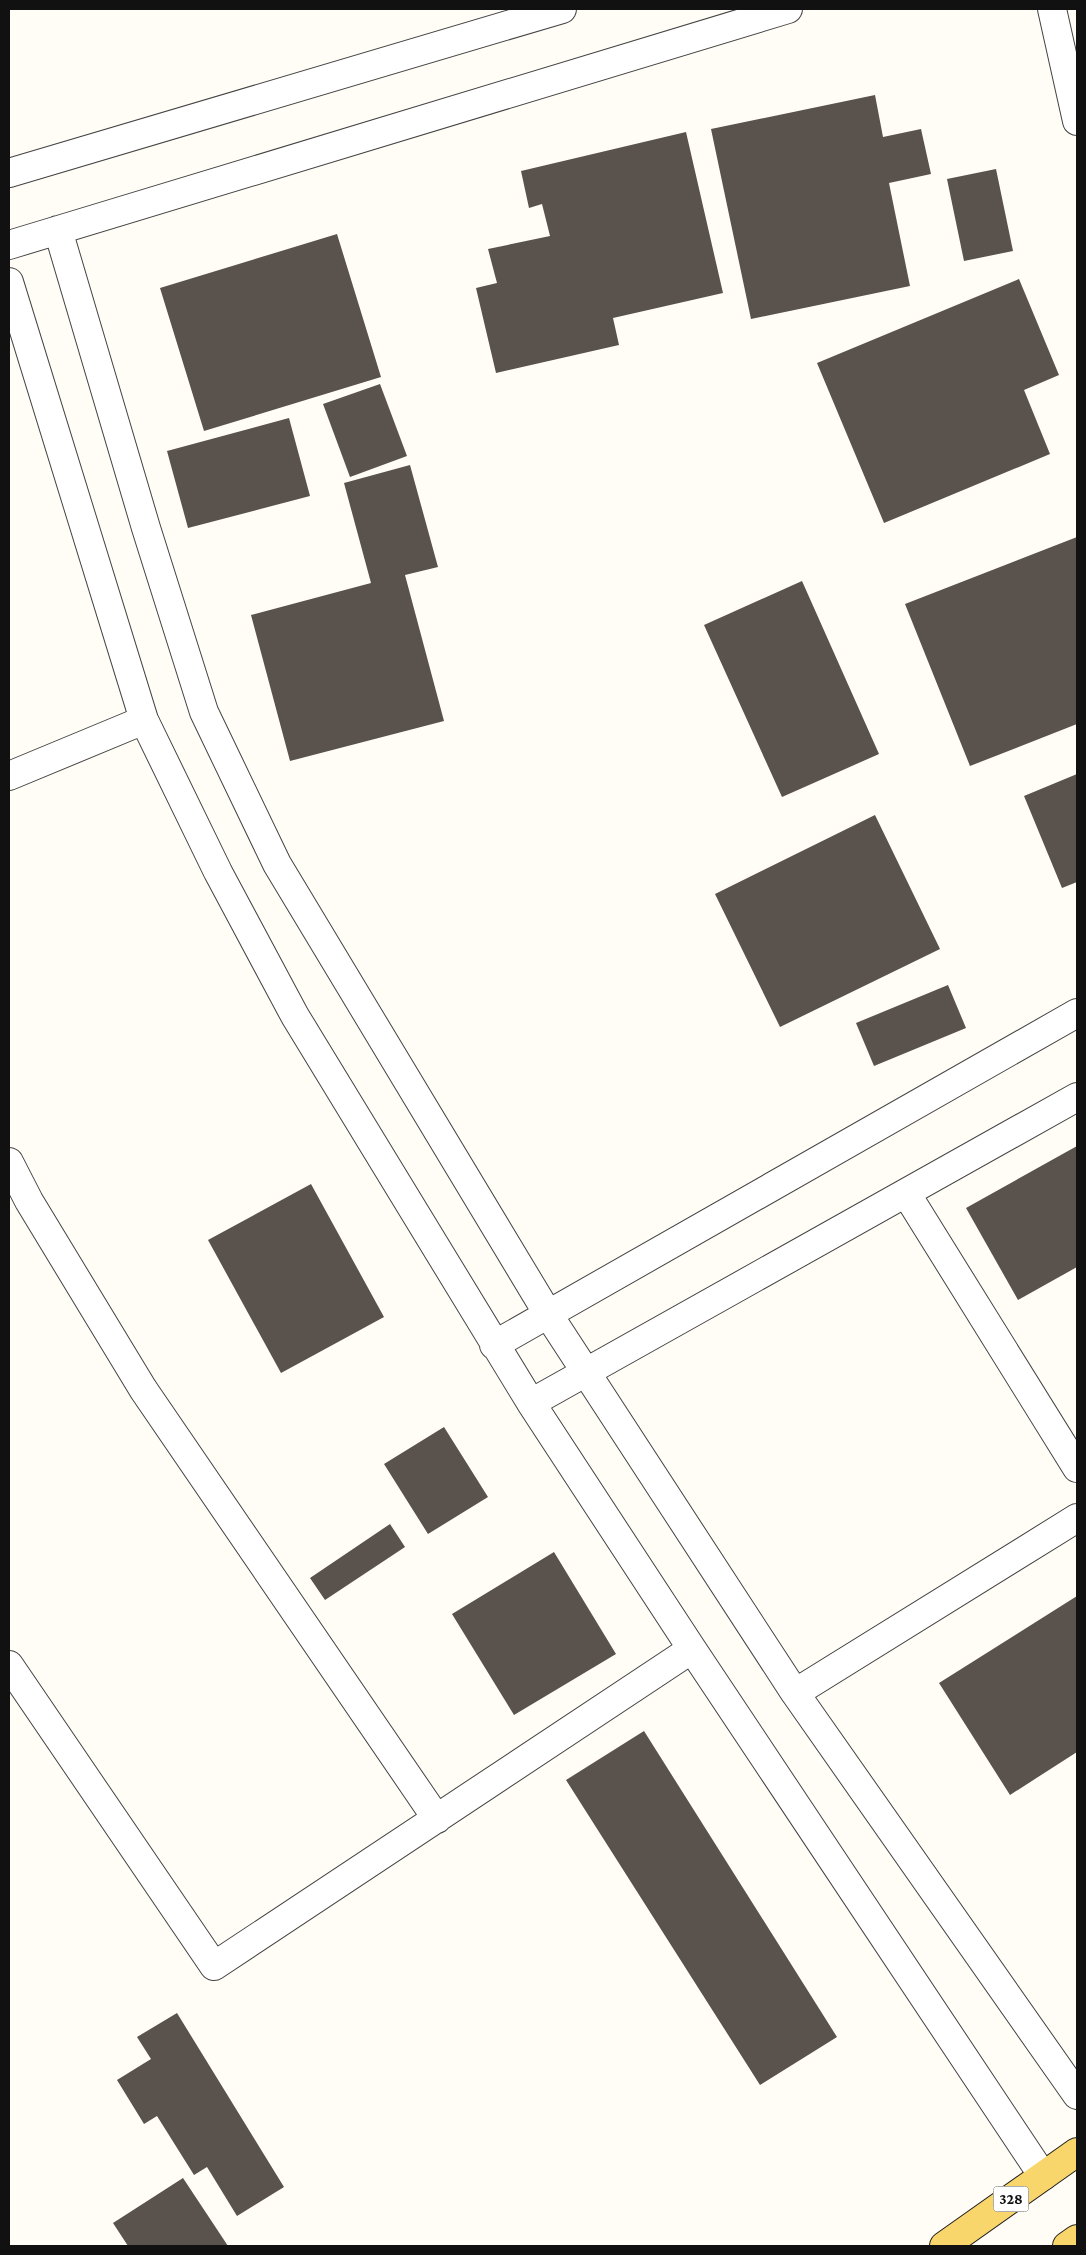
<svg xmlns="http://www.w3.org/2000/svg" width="1086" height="2255" viewBox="0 0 1086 2255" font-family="'Crimson Pro',serif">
  <rect width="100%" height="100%" fill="#fffdf5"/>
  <path fill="#5a524d" d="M875,95L883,137L921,129L931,174L889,183L910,286L751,319L711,129Z
    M686,132L723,293L613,318L619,345L496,373L476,288L497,283L488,249L550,236L542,204L529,208L521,171Z
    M996,169L1013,251L964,261L947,179Z
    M337,234L381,377L204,431L160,288Z
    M1019,279L1059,375L1024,390L1050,454L884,523L817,363Z
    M380,384L407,456L350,477L323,404Z
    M289,418L310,496L188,528L167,451Z
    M410,465L438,567L405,575L444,721L290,761L251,615L371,583L344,483Z
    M1077,537V724L970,766L905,604Z
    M802,581L879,754L782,797L704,625Z
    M1077,774V882L1062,888L1024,796Z
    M875,815L940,949L780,1027L715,894Z
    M948,985L966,1028L874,1066L856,1023Z
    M1077,1146V1267L1018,1300L966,1208Z
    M311,1184L384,1317L281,1373L208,1240Z
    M444,1427L488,1497L428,1534L384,1464Z
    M390,1524L405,1547L325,1600L310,1578Z
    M554,1552L616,1654L514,1715L452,1614Z
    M1077,1596V1752L1010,1795L939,1683Z
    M644,1731L837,2037L760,2085L566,1780Z
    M177,2013L284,2187L237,2216L207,2167L194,2175L157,2116L144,2124L117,2080L151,2059L137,2037Z
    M183,2178L228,2246H128L113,2223Z"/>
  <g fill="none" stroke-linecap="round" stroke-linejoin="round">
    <defs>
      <path id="minor" d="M1052,9L1077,121
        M9,173L562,9
        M58,230L146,528L204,712L277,864L548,1314L795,1693L1077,2095
        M9,245L788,9
        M9,282L144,720L218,872L295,1016L531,1403L692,1649L1043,2176
        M9,776L144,720
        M9,1162L29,1201L143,1389L437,1819
        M906,1193L1077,1468
        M494,1345L1077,1013
        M531,1403L1077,1097
        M9,1665L214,1966L692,1649
        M795,1693L1077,1518"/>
      <path id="primary" d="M944,2246L1077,2152
        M1067,2246L1077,2239"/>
    </defs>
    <use href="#minor" stroke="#444" stroke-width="30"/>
    <use href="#primary" stroke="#222" stroke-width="30"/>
    <use href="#minor" stroke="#fff" stroke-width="28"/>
    <use href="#primary" stroke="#f9d66b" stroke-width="28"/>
  </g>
  <g text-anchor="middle" stroke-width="5" stroke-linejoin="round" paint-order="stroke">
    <rect fill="#fff" stroke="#585858" stroke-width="1" x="993.5" y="2186.5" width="35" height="25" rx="4"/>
    <g font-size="15" font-weight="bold" fill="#111">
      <text x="1011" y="2204">328</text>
    </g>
  </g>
  <rect width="1086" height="2255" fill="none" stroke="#111111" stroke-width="20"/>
</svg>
